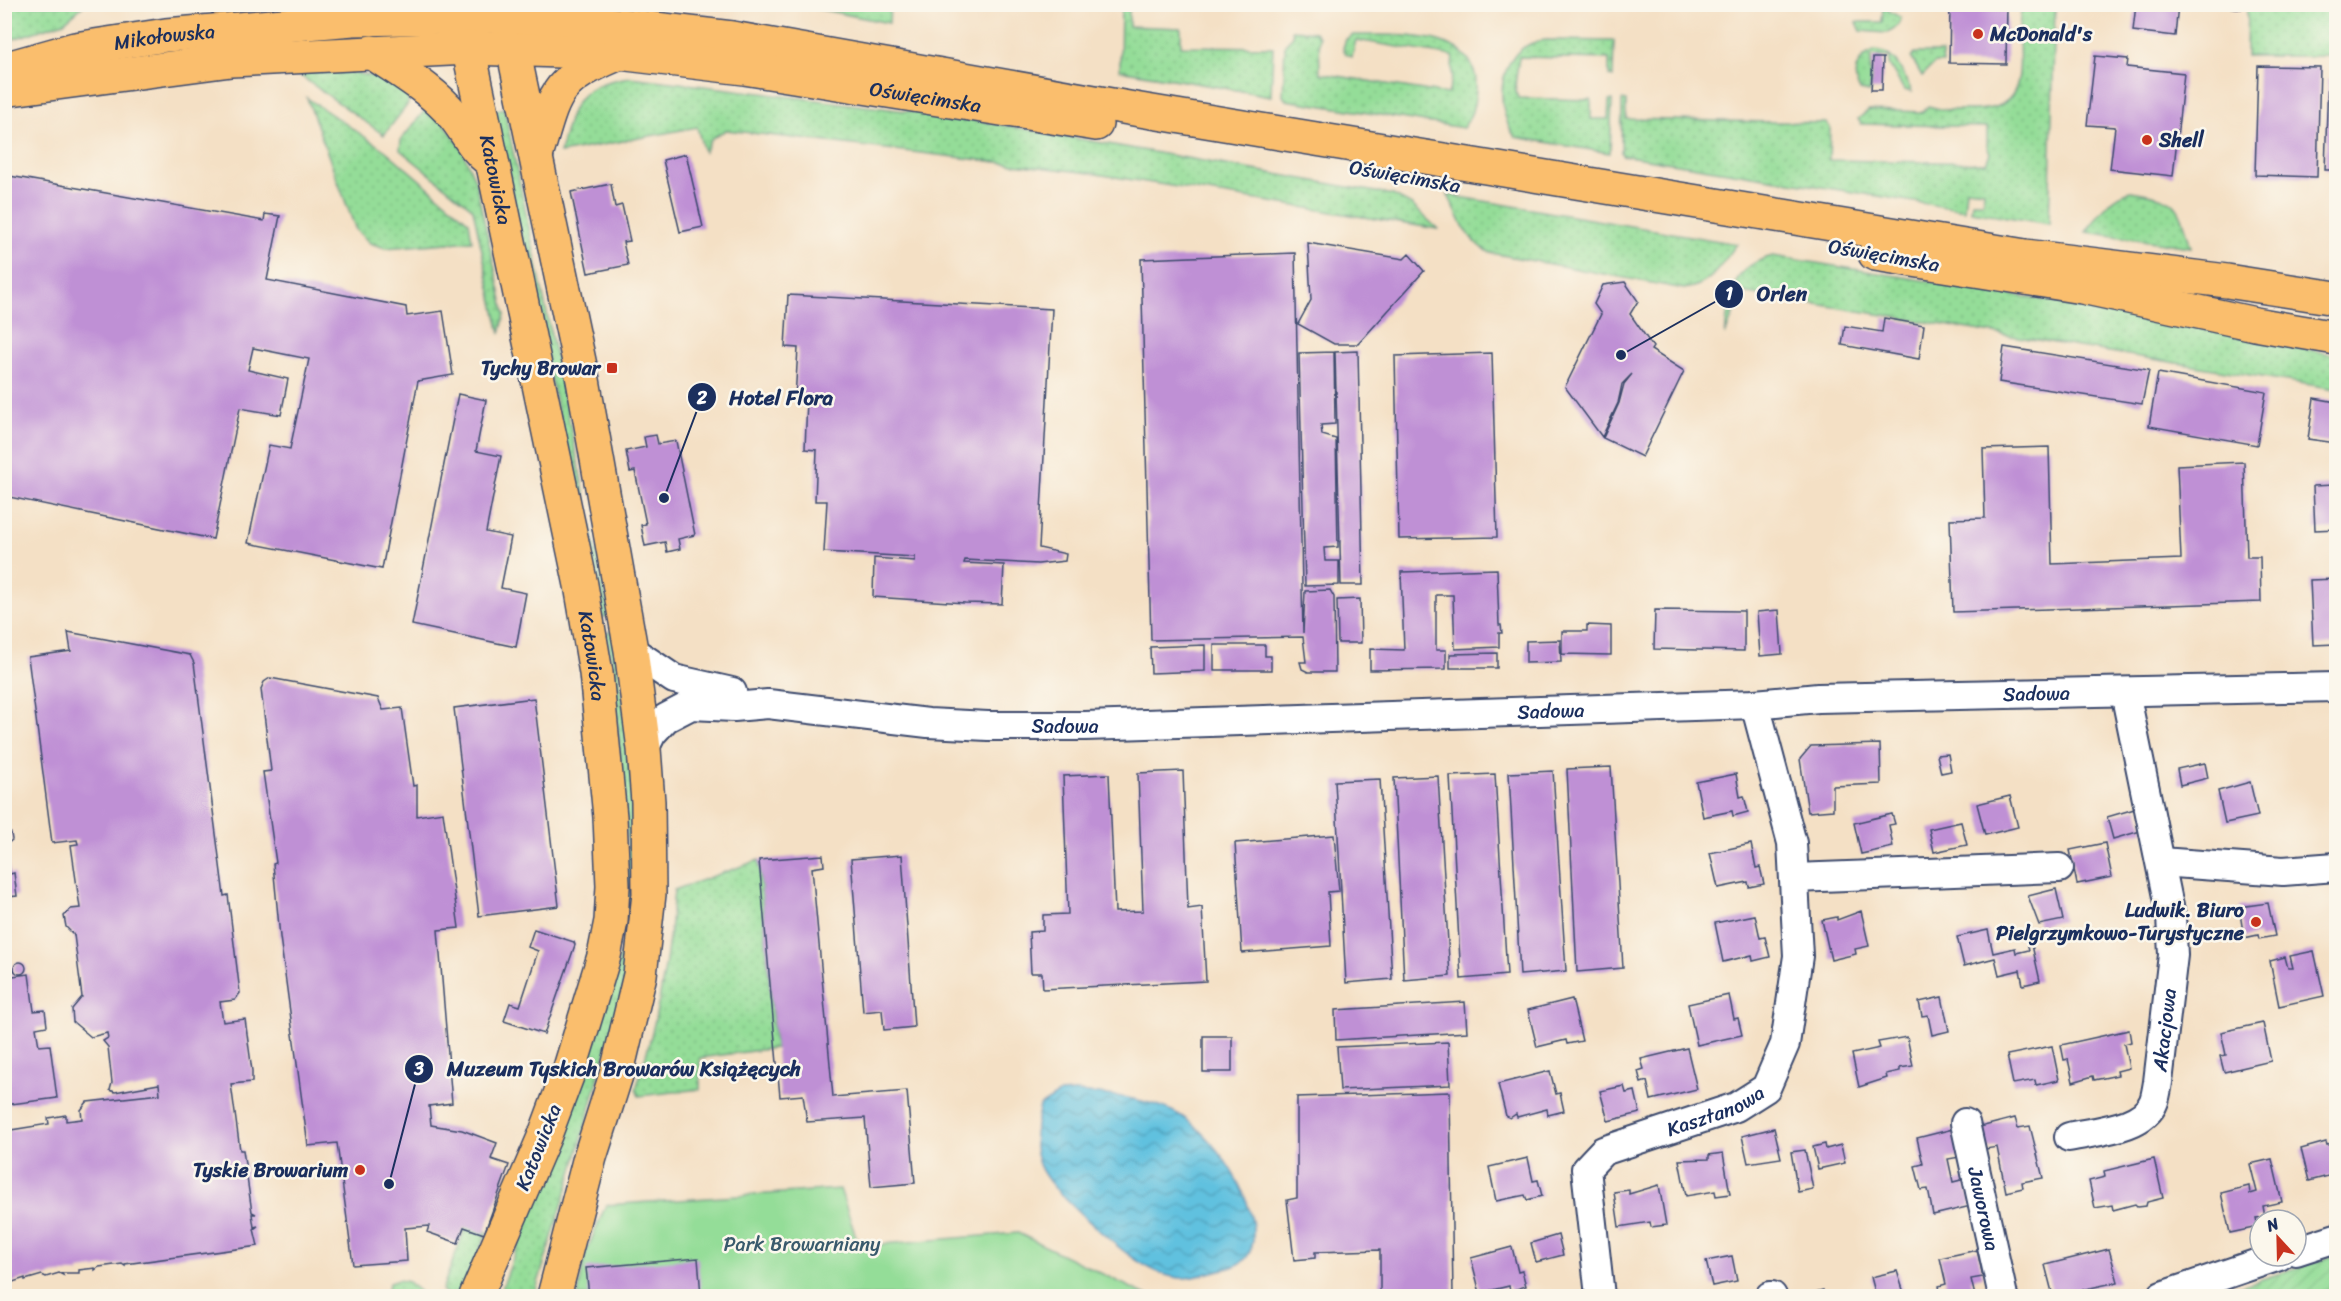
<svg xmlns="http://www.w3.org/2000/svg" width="2341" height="1301" viewBox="0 0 2341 1301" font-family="Sriracha,sans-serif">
  <defs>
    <pattern id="grass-dots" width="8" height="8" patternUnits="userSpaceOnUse" patternTransform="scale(1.5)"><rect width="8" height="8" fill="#94dd98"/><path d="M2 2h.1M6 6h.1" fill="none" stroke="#7fbe85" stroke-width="1.8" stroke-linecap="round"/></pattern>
    <pattern id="garden-furrows" width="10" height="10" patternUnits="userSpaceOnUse" patternTransform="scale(1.5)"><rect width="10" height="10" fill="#94dd98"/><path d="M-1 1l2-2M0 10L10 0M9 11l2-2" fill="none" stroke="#7fbe85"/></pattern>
    <pattern id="water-waves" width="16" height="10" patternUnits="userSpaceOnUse" patternTransform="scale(1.5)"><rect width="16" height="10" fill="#61c1df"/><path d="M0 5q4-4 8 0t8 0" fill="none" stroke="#4f9db8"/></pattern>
  </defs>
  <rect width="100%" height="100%" fill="#fbf7ec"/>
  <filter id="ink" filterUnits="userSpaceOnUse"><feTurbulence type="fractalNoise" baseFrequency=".0167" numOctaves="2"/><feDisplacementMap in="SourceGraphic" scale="12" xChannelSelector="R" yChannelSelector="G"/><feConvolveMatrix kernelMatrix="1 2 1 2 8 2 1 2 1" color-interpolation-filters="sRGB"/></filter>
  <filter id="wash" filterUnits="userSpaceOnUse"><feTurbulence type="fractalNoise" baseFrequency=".008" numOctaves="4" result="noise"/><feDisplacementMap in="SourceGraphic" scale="24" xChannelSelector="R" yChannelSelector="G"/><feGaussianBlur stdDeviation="1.35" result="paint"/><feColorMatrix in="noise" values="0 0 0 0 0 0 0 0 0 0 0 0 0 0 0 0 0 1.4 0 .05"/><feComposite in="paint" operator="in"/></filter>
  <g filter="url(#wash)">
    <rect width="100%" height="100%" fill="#f4e0c5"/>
    <path fill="url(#grass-dots)" stroke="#58867b" stroke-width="1.5" d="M78,5L82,7L64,22L5,42V5Z
      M798,5H890L889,23Z
      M1121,5H1129V26L1181,28V46L1273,47L1271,96L1120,70Z
      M2023,5H2055L2049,224L1971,211L1972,202H1983L1984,191L1966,189L1964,210L1622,155L1621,152L1622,100L1626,101V119L1826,123L1830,127L1829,160L1986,163L1990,153L1987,146V127L1861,124L1858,119L1869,110L1923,112L1928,106C1943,111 1959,110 1974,110C2043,110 2009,44 2023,5Z
      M2247,5H2336V56H2246Z
      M1883,7L1901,18L1898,26L1886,33L1861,31L1857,22H1882Z
      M1292,30L1315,32L1319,37L1320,73L1447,94C1454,84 1451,69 1453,56L1356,40L1352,57L1346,54L1343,48L1346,39L1353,35C1394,36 1481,27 1476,90C1475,104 1472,117 1463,128L1286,100L1283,96L1285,44L1293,36Z
      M1546,40L1614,41L1613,77L1609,76V59L1519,57C1518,70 1512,85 1518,98L1591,100V119H1608L1609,101L1612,100L1610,153L1515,137C1492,104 1498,44 1546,40Z
      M1874,51C1896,50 1904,76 1912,92L1904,90L1889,64L1890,57L1871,56L1870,92L1860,90C1850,75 1857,57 1874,51Z
      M1915,53H1942L1943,63H1935L1922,76L1911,57Z
      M333,70L379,77L410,88L408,104L384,135L295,72Z
      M630,77L963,118L1393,195L1412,205L1438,229L1090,173L726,130L712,138L704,152L697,127L560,153C572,104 575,85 630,77Z
      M307,98L386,151L469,222L472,241L385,248L370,243L356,230Z
      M430,104L460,145L475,180L505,314L500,334L473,209L400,150L401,140Z
      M504,108L610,616L602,618L494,111Z
      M2131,191C2179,199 2178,201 2191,247L2086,232C2098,216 2110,196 2131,191Z
      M1448,195L1737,244C1720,265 1713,285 1684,289L1491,253C1467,243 1459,217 1448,195Z
      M1773,256L2100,309L2336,355V389L1742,292L1725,335C1729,297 1730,266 1773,256Z
      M613,631L630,752L637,888L623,989L575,1163L534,1296H499L599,1031L625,937L628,848L612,661L605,633Z
      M759,860L775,1048L700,1058V1089L639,1096L636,1089C657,1024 669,958 674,890Z
      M466,1226L487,1232L461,1296H449L442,1290Z
      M398,1280L408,1282L425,1296H387L389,1283Z"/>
    <path fill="#94dd98" stroke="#58867b" stroke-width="1.5" d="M840,1189L859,1246L1018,1233L1148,1296H578L585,1255L606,1205Z"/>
    <path fill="url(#garden-furrows)" stroke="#58867b" stroke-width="1.5" d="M2336,1255V1296H2210Z"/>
    <path fill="url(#water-waves)" stroke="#3e789e" stroke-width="1.5" d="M1075,1092C1109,1095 1141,1097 1172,1111C1211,1128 1265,1207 1251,1249C1246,1264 1234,1267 1220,1270C1208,1273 1192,1279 1180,1278C1147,1276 1106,1237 1082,1215C1043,1177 1025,1164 1040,1106L1060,1093Z"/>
    <g id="blocks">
      <path fill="#bf90d5" d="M1950,4H2007L2006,64L1949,63Z
        M2136,4H2178L2175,36L2133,31Z
        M2228,4H2241V9L2228,7Z
        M2095,56L2128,59L2127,67L2184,73L2173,176L2110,169L2115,127L2087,125Z
        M1873,58H1883L1882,90H1871Z
        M2258,66L2320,67L2317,177L2255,175Z
        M2328,79H2336V170H2325Z
        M686,154L703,227L680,232L663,160Z
        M4,175L264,221L265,214L280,216L267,280L406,307L407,316L443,311L453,375L418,381L382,569L248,543L269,445L290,449L309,359L253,348L248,370L288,379L281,415L240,408L213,539L4,496Z
        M611,184L615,207L622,205L630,241L623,242L628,265L588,273L571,192Z
        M1308,243L1404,259L1409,254L1424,271L1358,344H1334L1298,324L1311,300Z
        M1295,253L1303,633L1305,591L1330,590L1334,597L1335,672H1308L1302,669L1300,662H1306L1303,637L1151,640L1141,259Z
        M1625,282L1638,301L1630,314L1653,347L1651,350L1684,371L1642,457L1603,438L1619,403L1624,384L1632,374L1622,384L1618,403L1602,437L1565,387L1601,314L1594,304L1603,285Z
        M788,295L1052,309L1039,548L1066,554L1065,561L1038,564L965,560L964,563L1004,565L1002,604L965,603L873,597L874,558L915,561V557L824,552L827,501H815L817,450L805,449L807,399H795L798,348L785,347Z
        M1884,318L1924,325L1919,359L1842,345L1845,326L1882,332Z
        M2004,347L2149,370L2142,404L1999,382Z
        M1358,351L1363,585H1341L1335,352Z
        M1334,352L1335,424L1321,425L1322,435L1336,439L1338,547L1324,548L1325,561H1339V585L1305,586L1299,353Z
        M1492,353L1497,537L1399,539L1395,356Z
        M2158,373L2266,392L2257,445L2149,426Z
        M458,394L486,400L476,451L501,456L486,532L511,537L501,588L526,593L516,647L412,625Z
        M2314,398L2336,402V443L2308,439Z
        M656,435L658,444L676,441L695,535L678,539L680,549L667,552L665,542L645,546L641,525L646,524L635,471L630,472L626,451L646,447L644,437Z
        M2049,447L2052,564L2181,559L2177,465L2244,462L2247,557H2260L2261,602L1953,612L1950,519L1985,518L1983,449Z
        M2334,485L2336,529L2315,530L2313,486Z
        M1497,569L1499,625H1501L1502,633H1499V647L1455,649L1453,595H1436V650H1446V669L1370,670V649L1404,650L1401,572Z
        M2336,579V644L2313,645L2310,580Z
        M1360,599L1361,643H1338L1337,600Z
        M1655,610L1744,611V651L1654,649Z
        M1779,610L1782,654L1760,656L1757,612Z
        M1587,625L1611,626V655L1562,654V631H1587Z
        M68,632L190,655L194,663L224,896L228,895L240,993L235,1000L220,1002L223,1022L245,1019L252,1071V1082L231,1084L240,1150H243L252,1212L256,1214H252L254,1227L258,1226L254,1229L258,1246L125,1264V1266L122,1264L99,1267L95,1270V1268L79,1270V1273H62L63,1275L59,1273L46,1277L42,1275L25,1280V1278L10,1283L5,1281V1131L49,1124L48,1118L66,1115V1121L82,1119L81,1110L87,1102L160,1094L159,1084L115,1092L110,1090L112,1083L108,1047L103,1041L108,1038L107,1033L91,1037L73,1022L72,1009L82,997L74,935L66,927L64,916L71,909L80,908L71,845L78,844L77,840L52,843L28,657L71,651Z
        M1560,640L1561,662L1526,663V641Z
        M1205,645V671L1151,673L1150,647Z
        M1214,645H1265V656H1271V670H1214Z
        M1497,653V668H1450V654Z
        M270,678L378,698L383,710L402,708L413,786L417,785V816L443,812L459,928L438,930L452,1103L429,1106L431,1125L462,1130L497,1143L491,1159L509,1165L484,1234L464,1227L458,1243L427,1232L429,1226L405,1228L407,1261L353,1265L337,1143L308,1146L280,937L273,864L276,863L263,772L271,771L261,689L264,682Z
        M534,698L559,906L479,916L454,708Z
        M1880,744L1881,784L1833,786V810L1808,812L1800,759L1811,746Z
        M1948,754L1951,771L1941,773L1937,755Z
        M2205,763L2208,778L2180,785L2177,769Z
        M1611,767L1623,968L1577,972L1567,769Z
        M1183,771L1188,909L1202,907L1206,981L1043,989L1042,973H1031L1029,932L1043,931V915L1068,914L1063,776L1109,774L1115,912L1143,911L1138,773Z
        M1553,771L1566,971L1520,975L1509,773Z
        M1495,774L1507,975L1461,979L1450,776Z
        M1736,774L1740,797L1744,796L1748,812L1733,816L1732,811L1703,817L1696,782Z
        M1438,776L1450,976L1404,980L1394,778Z
        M1380,779L1392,979L1346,983L1335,781Z
        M2250,782L2258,816L2225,823L2218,791Z
        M2010,796L2018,827L1985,835L1977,804Z
        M2138,808L2144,830L2113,839L2107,817Z
        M1892,814L1895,824L1889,825L1893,847L1861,854L1854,823Z
        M1961,822L1967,845L1934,852L1929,829Z
        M4,829L11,833L12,840L6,845L10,874L14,873L17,896L7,897L8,903L5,904Z
        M1334,835L1339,891L1328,892L1331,946L1242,953L1235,843Z
        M2105,843L2112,877L2077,884L2070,850Z
        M1751,844L1756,868L1760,867L1764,884L1749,887L1748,882L1718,888L1710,853Z
        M823,855L824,866L812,868L833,1097L907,1091L915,1183L871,1187L865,1118L807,1122L803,1095L780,1097L759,860Z
        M902,855L914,1027L884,1030L882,1010L863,1012L851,859Z
        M2056,889L2063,920L2039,925L2028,896Z
        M2268,903L2275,936L2259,939L2258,935L2244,938L2239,907Z
        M1861,911L1869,946L1855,949L1856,954L1831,960L1822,920L1837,917V920Z
        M1755,915L1760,938L1765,937L1770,957L1753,961L1752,955L1723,962L1715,923Z
        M534,929L574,942L575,945L544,1034L504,1021L510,1003L520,1006L538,951L528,947Z
        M1988,930L1993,953L2015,948L2016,953L2029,950L2028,946L2032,945L2040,981L2023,985L2020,970L1999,975L1995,958L1964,966L1957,937Z
        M2314,951L2324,996L2279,1006L2270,961L2285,957L2288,968H2293L2290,956Z
        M14 968a6 6 0 1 1 12 0a6 6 0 1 1-12 0Z
        M3 970a5 5 0 1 1 10 0a5 5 0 1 1-10 0Z
        M29,974L34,1011L45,1010L47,1026L36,1028L39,1046L50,1045L57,1098L4,1105V977Z
        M1729,995L1734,1019L1738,1018L1742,1035L1697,1045L1688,1004Z
        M1942,997L1949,1031L1932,1035L1928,1015L1922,1016L1919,1002Z
        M1572,999L1582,1041L1567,1044L1566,1040L1537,1047L1528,1010Z
        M1465,1002L1467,1032L1336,1040L1335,1010Z
        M2263,1023L2271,1061L2224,1072L2220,1056L2226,1055L2221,1032Z
        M2129,1030L2131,1042L2124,1044L2129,1068L2117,1071L2118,1075L2094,1080L2093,1076L2073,1082L2068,1059L2064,1060L2061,1045Z
        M1203,1036H1232V1072H1203Z
        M1907,1037L1913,1066L1900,1068V1071L1886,1074L1887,1078L1859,1087L1852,1054L1880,1048L1878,1042Z
        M1448,1042L1450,1085L1340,1090L1337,1047Z
        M2052,1046L2059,1080L2036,1085L2035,1080L2013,1084L2007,1055Z
        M1687,1048L1697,1089L1651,1100L1647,1081L1641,1083L1638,1071L1644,1069L1641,1059Z
        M1550,1071L1556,1094L1560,1093L1564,1111L1548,1115L1547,1109L1517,1117L1516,1114L1510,1118L1506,1116L1498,1084Z
        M1624,1086L1626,1093L1635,1091L1640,1113L1608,1121L1600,1091Z
        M1450,1092L1453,1296H1380V1250L1315,1252V1258L1294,1260L1287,1200L1297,1198V1097Z
        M2015,1118L2018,1128L2030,1126L2043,1178L2022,1182L2023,1188L2006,1192L1997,1147L1986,1149L1980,1127Z
        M1774,1128L1781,1158L1748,1163L1742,1136Z
        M1953,1129L1960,1157L1948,1159L1953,1182L1965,1179L1971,1206L1933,1215L1928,1189L1921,1190L1915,1166L1923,1164L1917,1138Z
        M2326,1142L2327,1145L2336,1143V1174L2309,1181L2301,1149Z
        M1825,1144L1826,1149L1841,1145L1845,1163L1818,1169L1813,1147Z
        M1805,1150L1813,1189L1798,1192L1791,1152Z
        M1723,1153L1730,1194L1716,1196L1715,1191L1686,1196L1679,1160L1709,1159V1155Z
        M1528,1158L1533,1181L1538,1180L1542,1196L1527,1200L1525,1195L1496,1201L1489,1167Z
        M2154,1159L2163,1198L2147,1202L2146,1206L2138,1207L2135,1204L2113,1210L2112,1205L2095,1208L2089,1181L2105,1177L2104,1171Z
        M2272,1159L2282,1202L2263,1206L2265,1217L2256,1218L2258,1227L2230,1233L2221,1193L2249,1186L2250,1194L2257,1192L2250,1164Z
        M1659,1185L1666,1225L1651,1227L1650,1222L1619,1227L1614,1192L1629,1190V1194Z
        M1558,1235L1563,1255L1536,1262L1531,1243Z
        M1512,1247L1518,1272L1522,1271L1526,1286L1510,1291L1509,1286L1480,1293L1471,1258Z
        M2109,1249L2118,1282L2053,1296L2045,1265Z
        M1977,1250L1983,1277L1971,1279L1975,1296H1941L1939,1286L1946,1284L1940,1258Z
        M1732,1256L1737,1281L1712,1286L1706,1261Z
        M698,1258L701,1296H589L586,1268Z
        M1897,1271L1905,1296H1876L1871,1277Z
        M1823,1291L1824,1296H1804Z"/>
    </g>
  </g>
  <g filter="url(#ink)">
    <use href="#blocks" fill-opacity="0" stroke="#3c4a6d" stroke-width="1.5"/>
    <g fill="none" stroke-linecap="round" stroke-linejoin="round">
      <defs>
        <g id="minor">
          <path d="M631,650L674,679L732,692"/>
          <path id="s1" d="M644,749L652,733L666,718L691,705L734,707L768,704L928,723L988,726H1085L1755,704L1818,698L2336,687"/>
          <path d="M2161,862L2283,871L2336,867"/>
          <path d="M1794,878L2059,868"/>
          <path id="s2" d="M1965,1123L2003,1296"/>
          <path id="s3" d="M2069,1137C2094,1131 2144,1129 2154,1101C2156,1095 2157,1088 2158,1082L2173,955L2171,916L2125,692"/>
          <path d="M2296,1251L2336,1238"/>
          <path id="s4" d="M1600,1296L1586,1169L1603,1151L1736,1107L1766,1088L1785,1044L1798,956L1792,843L1755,704"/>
          <path d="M1770,1296H1772"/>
          <path d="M2162,1296L2279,1256"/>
        </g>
        <g id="major">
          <path id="s5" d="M464,27L581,585L596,673L610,817L613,886L611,921L604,956L570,1068L545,1135L476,1296"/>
          <path d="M509,30L583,380L631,650L644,749L648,802L649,894L640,975L617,1072L590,1157L554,1296"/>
          <path d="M372,52C400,72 432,89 454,116C467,132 473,148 489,160"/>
          <path id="s6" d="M4,69L75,49L166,35L353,19L507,16L629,26L732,38L1140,110L2025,256L2227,281L2336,298"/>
          <path id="s7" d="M4,90L231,60L469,48L618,53L744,68L1096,124"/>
          <path d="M537,153C555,93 554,81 615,55"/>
          <path d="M1875,254L2082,287L2255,324L2336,338"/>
        </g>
      </defs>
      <use href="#minor" stroke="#3c4a6d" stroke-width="32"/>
      <use href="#major" stroke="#3c4a6d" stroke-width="36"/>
      <use href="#minor" stroke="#fff" stroke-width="28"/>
      <use href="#major" stroke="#fabe6d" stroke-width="33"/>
    </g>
  </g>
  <g fill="#c8321e" stroke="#fbf7ec" stroke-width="2">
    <circle cx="1978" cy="34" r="6"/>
    <circle cx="2147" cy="140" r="6"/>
    <rect x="606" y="362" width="12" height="12" rx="3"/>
    <circle cx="2256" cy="922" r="6"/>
    <circle cx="360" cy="1170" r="6"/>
  </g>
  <g text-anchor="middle" stroke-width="5" stroke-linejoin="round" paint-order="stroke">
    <g font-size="20" font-weight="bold" fill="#1b2f5e" stroke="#fbf7ec" text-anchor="end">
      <text x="1990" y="41" text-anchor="start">McDonald's</text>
      <text x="2159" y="147" text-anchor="start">Shell</text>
      <text x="600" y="375">Tychy Browar</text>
      <text x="2244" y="917">Ludwik. Biuro<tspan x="2244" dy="23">Pielgrzymkowo-Turystyczne</tspan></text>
      <text x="348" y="1177">Tyskie Browarium</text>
    </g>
    <g font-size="20" fill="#1b2f5e" stroke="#fbf7ec">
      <text dy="7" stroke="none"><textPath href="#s6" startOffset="164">Mikołowska</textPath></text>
      <text dy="7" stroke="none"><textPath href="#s7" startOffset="927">Oświęcimska</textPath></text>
      <text transform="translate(1405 176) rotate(10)" y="7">Oświęcimska</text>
      <text dy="7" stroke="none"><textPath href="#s5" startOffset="156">Katowicka</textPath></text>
      <text transform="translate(1884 255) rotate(10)" y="7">Oświęcimska</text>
      <text dy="7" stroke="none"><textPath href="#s5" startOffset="642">Katowicka</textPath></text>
      <text dy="7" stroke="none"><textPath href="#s1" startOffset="1414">Sadowa</textPath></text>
      <text dy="7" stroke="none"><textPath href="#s1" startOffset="928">Sadowa</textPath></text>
      <text dy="7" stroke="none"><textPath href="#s1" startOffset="442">Sadowa</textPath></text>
      <text dy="7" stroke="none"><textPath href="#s3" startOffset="168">Akacjowa</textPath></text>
      <text dy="7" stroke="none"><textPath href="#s4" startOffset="272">Kasztanowa</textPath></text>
      <text transform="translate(538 1147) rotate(-68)" y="7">Katowicka</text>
      <text dy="7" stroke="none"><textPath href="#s2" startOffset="88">Jaworowa</textPath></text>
    </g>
    <g font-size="20" fill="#395a6c" stroke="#fbf7ec">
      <text x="802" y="1251">Park Browarniany</text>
    </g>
  </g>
  <path fill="none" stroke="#1b2f5e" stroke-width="2" d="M1621 355L1729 294M664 498L702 397M389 1184L419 1069"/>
  <g fill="#1b2f5e" stroke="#fbf7ec" stroke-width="2">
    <circle cx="1621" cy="355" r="6"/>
    <circle cx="664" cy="498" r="6"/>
    <circle cx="389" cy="1184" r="6"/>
    <circle cx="1729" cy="294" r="15"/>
    <circle cx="702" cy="397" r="15"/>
    <circle cx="419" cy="1069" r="15"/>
  </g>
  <g font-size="18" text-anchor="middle" font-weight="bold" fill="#fff">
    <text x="1729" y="300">1</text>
    <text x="702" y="404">2</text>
    <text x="419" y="1075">3</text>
  </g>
  <g font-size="21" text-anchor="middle" font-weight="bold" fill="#1b2f5e" stroke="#fbf7ec" stroke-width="5" stroke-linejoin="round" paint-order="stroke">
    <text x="1782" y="301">Orlen</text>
    <text x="781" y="405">Hotel Flora</text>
    <text x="624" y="1076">Muzeum Tyskich Browarów Książęcych</text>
  </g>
  <rect width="2341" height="1301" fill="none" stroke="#fbf7ec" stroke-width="24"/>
  <g transform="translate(2278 1238) rotate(338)"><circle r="28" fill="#fbf7ec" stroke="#a1a7b3" stroke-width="1.5"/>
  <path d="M0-4.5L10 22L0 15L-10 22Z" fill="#c8321e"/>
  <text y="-9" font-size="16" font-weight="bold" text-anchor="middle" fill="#1b2f5e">N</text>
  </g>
</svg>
